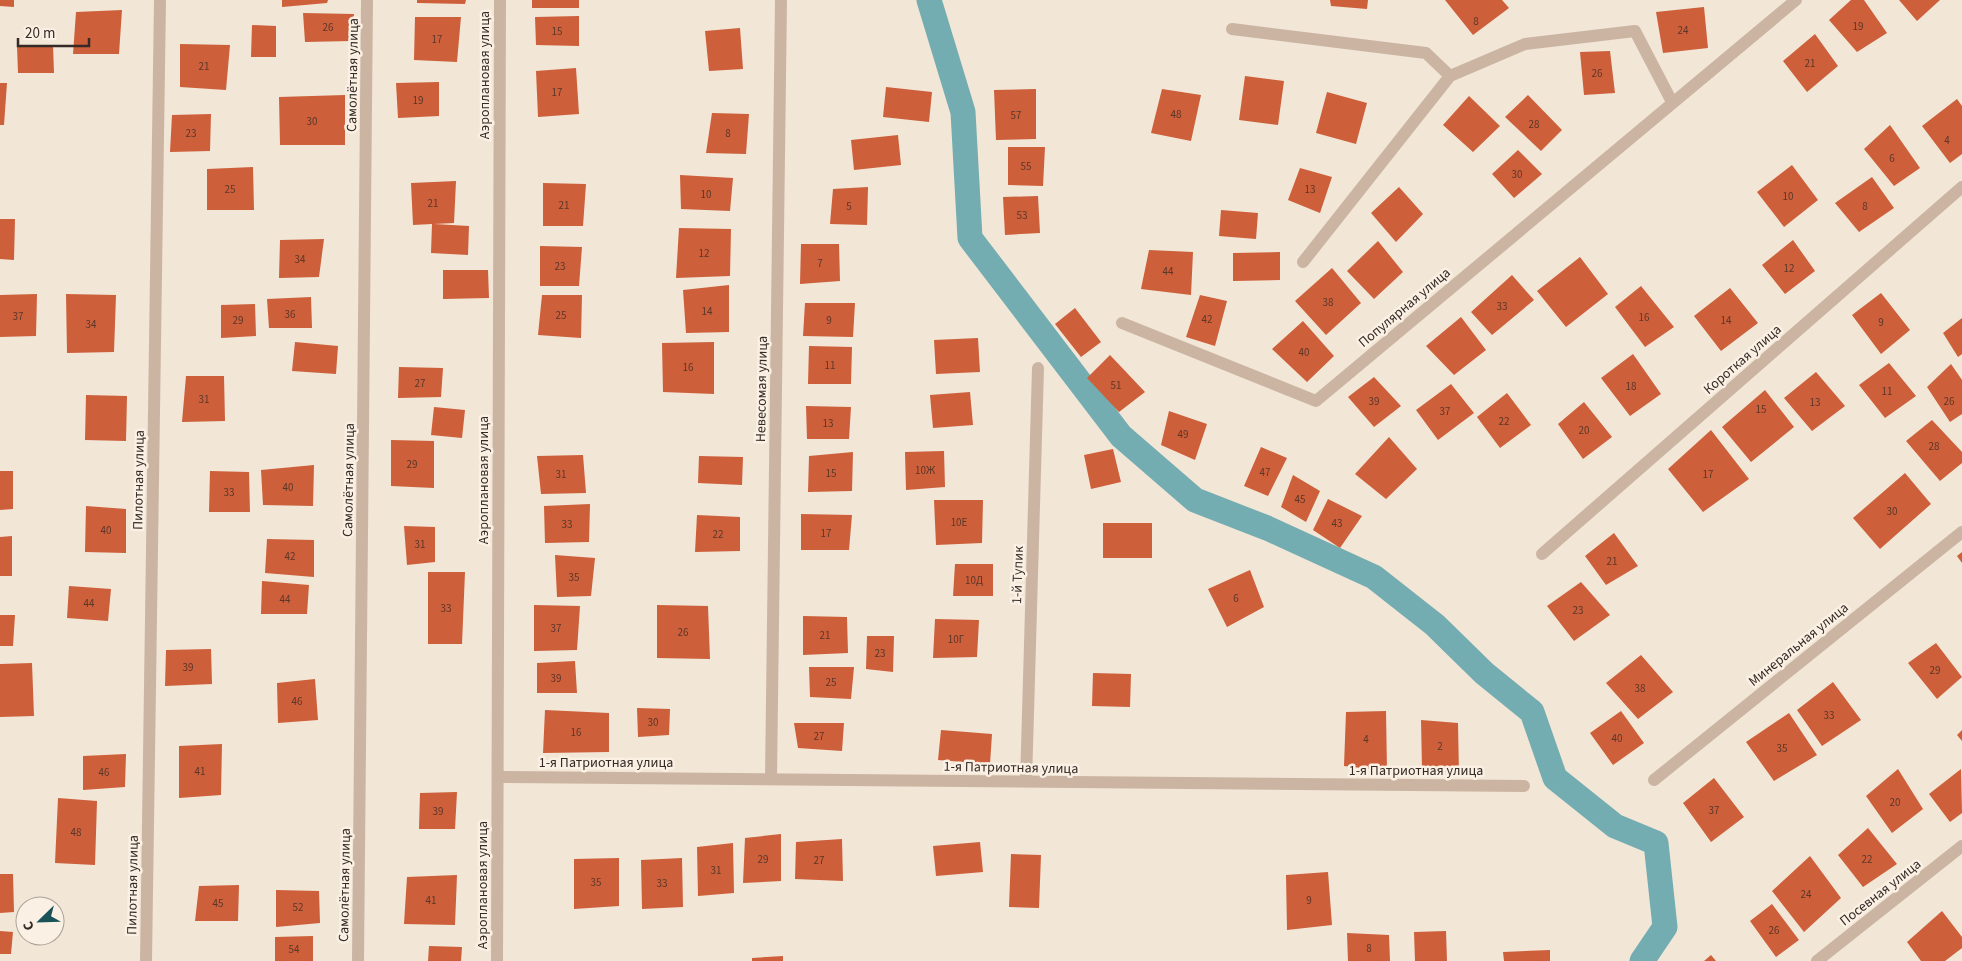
<svg xmlns="http://www.w3.org/2000/svg" width="1962" height="961" viewBox="0 0 1962 961" font-family="'Source Sans 3',sans-serif">
  <rect width="100%" height="100%" fill="#f2e6d7"/>
  <g fill="none" stroke-linecap="round" stroke-linejoin="round">
    <path stroke="#74adb1" stroke-width="25" d="M929,0L963,112L970,238L1121,436L1195,500L1267,528L1374,577L1435,625L1484,673L1532,712L1555,778L1615,826L1656,843L1665,927L1642,961"/>
  </g>
  <path fill="#cd5f3a" d="M0,0H14V7L0,6Z
    M282,0H328L327,3L282,7Z
    M417,0H466L465,4L417,3Z
    M532,0H579V8H532Z
    M1330,0H1368L1367,9L1331,6Z
    M1445,0H1502L1509,8L1473,35Z
    M1851,0H1864L1887,33L1857,52L1829,20Z
    M1899,0H1940L1917,21Z
    M1704,7L1708,48L1663,53L1656,12Z
    M122,10L119,54H73L76,12Z
    M303,13L354,14L351,41L305,42Z
    M579,16V46L536,45L535,17Z
    M415,17H461L457,62L414,60Z
    M252,25L276,26V57H251Z
    M740,28L743,69L709,71L705,31Z
    M1815,34L1838,66L1807,92L1783,61Z
    M180,44L230,45L226,90L180,87Z
    M53,45L54,73H18L17,46Z
    M1610,51L1615,93L1584,95L1580,52Z
    M576,68L579,114L538,117L536,71Z
    M1245,76L1284,81L1278,125L1239,120Z
    M439,82V116L398,118L396,83Z
    M0,83H7L4,125H0Z
    M886,87L932,92L929,122L883,117Z
    M1036,89V139L996,140L994,90Z
    M1162,89L1201,95L1191,141L1151,133Z
    M1327,92L1367,103L1356,144L1316,133Z
    M345,95V145H280L279,97Z
    M1528,95L1562,130L1541,151L1505,117Z
    M1469,96L1500,126L1473,152L1443,125Z
    M1957,99L1962,106V154L1950,163L1922,126Z
    M712,113L749,114L746,154L706,153Z
    M211,114L210,151L170,152L172,115Z
    M1890,125L1920,168L1894,186L1864,149Z
    M898,135L901,165L854,170L851,140Z
    M1008,147H1045L1043,186L1008,185Z
    M1518,150L1542,174L1514,198L1492,174Z
    M1792,165L1818,200L1784,227L1757,192Z
    M253,167L254,210H207V169Z
    M1300,168L1332,177L1320,213L1288,200Z
    M680,175L733,178L730,211L681,209Z
    M1872,177L1894,208L1859,232L1835,203Z
    M456,181L454,223L434,224L469,226L468,255L431,253L432,224L413,225L411,183Z
    M543,183L586,184L583,226H543Z
    M868,187L867,225L830,224L833,189Z
    M1399,187L1423,214L1396,242L1371,213Z
    M1038,196L1040,233L1005,235L1003,197Z
    M1221,210L1258,213L1256,239L1219,236Z
    M0,219H15L14,260L0,259Z
    M679,228L731,229L730,276L676,278Z
    M324,239L319,277L279,278L280,240Z
    M1793,240L1815,271L1785,294L1762,265Z
    M1378,241L1403,272L1374,299L1347,271Z
    M801,244H839L840,281L800,284Z
    M540,246L582,247L579,286H540Z
    M1149,250L1193,252L1191,295L1141,289Z
    M1280,252V280L1233,281V253Z
    M1580,257L1608,294L1566,327L1537,291Z
    M1332,268L1361,303L1326,335L1295,301Z
    M443,270H488L489,298L443,299Z
    M1512,275L1534,300L1492,335L1471,312Z
    M729,285V332L686,333L683,290Z
    M1641,286L1674,327L1645,347L1615,307Z
    M1730,288L1758,323L1721,351L1694,316Z
    M1881,293L1910,330L1881,354L1852,315Z
    M37,294L36,336L0,337V295Z
    M66,294L116,295L114,352L67,353Z
    M542,295H582L581,338L538,335Z
    M1200,295L1227,301L1215,346L1186,337Z
    M311,297L312,328H269L267,299Z
    M805,303H855L853,337L803,336Z
    M255,304L256,336L221,338V305Z
    M1075,308L1101,342L1081,357L1055,324Z
    M1461,317L1486,350L1454,375L1426,346Z
    M1962,318V354L1958,357L1943,333Z
    M1303,321L1334,356L1307,382L1272,349Z
    M978,338L980,372L936,374L934,340Z
    M295,342L338,346L336,374L292,371Z
    M714,342V394L663,392L662,343Z
    M809,346L852,347L851,384H808Z
    M1633,354L1661,394L1630,416L1601,378Z
    M1110,355L1145,392L1119,412L1087,378Z
    M1889,363L1916,396L1885,418L1859,385Z
    M1951,364L1962,380V414L1950,422L1927,387Z
    M399,367L443,368L441,397L398,398Z
    M1816,372L1845,406L1812,431L1784,398Z
    M186,376H224L225,421L182,422Z
    M1374,377L1401,406L1374,427L1348,397Z
    M1451,384L1474,413L1438,440L1416,410Z
    M1765,390L1794,427L1751,462L1722,427Z
    M970,392L973,425L933,428L930,395Z
    M1507,393L1531,425L1500,448L1477,417Z
    M86,395L127,396L126,441L85,440Z
    M1584,402L1612,437L1583,459L1558,424Z
    M806,406L851,407L849,439H807Z
    M434,407L465,410L462,438L431,435Z
    M1169,411L1207,424L1195,460L1161,445Z
    M1932,420L1962,452V463L1940,481L1906,441Z
    M1711,430L1749,479L1703,512L1668,469Z
    M1389,437L1417,469L1386,499L1355,474Z
    M391,440L434,441V488L391,486Z
    M1261,447L1287,458L1268,496L1244,486Z
    M1113,449L1121,482L1091,489L1084,455Z
    M944,451L945,487L906,490L905,452Z
    M853,452L852,491L808,492L809,456Z
    M583,455L586,493L541,494L537,456Z
    M699,456L743,457L742,485L698,483Z
    M314,465L313,506L263,505L261,470Z
    M0,471H13V509L0,510Z
    M210,471L249,472L250,512H209Z
    M1905,473L1931,504L1880,549L1853,518Z
    M1293,475L1320,491L1306,522L1281,507Z
    M1328,499L1362,516L1340,548L1313,530Z
    M934,500H983L982,543L936,545Z
    M590,504L589,542L545,543L544,506Z
    M86,506L126,509V553L85,552Z
    M801,514L852,515L849,550H801Z
    M697,515L740,517V551L695,552Z
    M1103,523H1152V558H1103Z
    M404,526L435,527V562L407,565Z
    M1614,533L1638,566L1606,585L1585,556Z
    M12,536V576H0V537Z
    M267,539L314,540V577L265,573Z
    M1962,552V563L1957,556Z
    M555,555L595,558L591,596L557,597Z
    M955,564H993V596H953Z
    M1250,570L1264,607L1227,627L1208,589Z
    M428,572H465L462,644H428Z
    M262,581L309,585L307,614H261Z
    M1581,582L1610,615L1574,641L1547,606Z
    M69,586L111,589L108,621L67,618Z
    M534,605L580,606L577,650L534,651Z
    M657,605L708,606L710,659L657,658Z
    M0,615H15L13,646H0Z
    M803,616L847,617L848,653L803,655Z
    M935,619L979,620L977,657L933,658Z
    M867,636H894L893,672L866,669Z
    M1936,643L1962,677L1937,699L1908,663Z
    M211,649L212,684L165,686L166,650Z
    M1641,655L1673,692L1638,719L1606,683Z
    M575,661L577,693H537V663Z
    M32,663L34,716L0,717V664Z
    M809,667H854L851,699L810,697Z
    M1093,673L1131,674L1130,707L1092,706Z
    M315,679L318,720L278,723L277,683Z
    M1833,682L1861,720L1822,746L1797,710Z
    M637,708L670,709L669,735L638,737Z
    M545,710L609,713V752L543,753Z
    M1386,711L1387,771L1344,766L1346,712Z
    M1621,711L1644,743L1613,765L1590,733Z
    M1789,713L1817,755L1774,781L1746,742Z
    M1421,720L1458,723L1459,774L1422,769Z
    M794,723H844L842,751L798,748Z
    M941,730L992,734L990,764L938,760Z
    M1962,730V741L1957,735Z
    M222,744L221,795L179,798V746Z
    M126,754L125,787L83,790V756Z
    M1898,769L1923,809L1892,833L1866,796Z
    M1961,769L1962,813L1950,822L1929,794Z
    M1714,778L1744,817L1711,842L1683,803Z
    M457,792L455,829H419L420,793Z
    M58,798L97,801L95,865L55,863Z
    M1868,828L1897,864L1863,887L1838,855Z
    M781,834V881L743,883L745,838Z
    M842,839L843,881L795,879L796,842Z
    M980,842L983,872L936,876L933,846Z
    M733,843L734,893L698,896L697,847Z
    M1011,854L1041,855L1039,908L1009,907Z
    M1810,856L1841,898L1804,932L1772,891Z
    M619,858V906L574,909V859Z
    M682,858L683,907L642,909L641,860Z
    M1328,872L1332,925L1287,930L1286,875Z
    M0,874H13L14,912L0,913Z
    M457,875L455,925L404,924L407,877Z
    M239,885L238,921H195L199,886Z
    M276,890L319,891L320,923L276,927Z
    M1772,904L1799,940L1776,957L1750,921Z
    M1942,911L1962,937V948L1945,961H1921L1907,942Z
    M0,931L13,932L11,954H0Z
    M1446,931L1447,961H1415L1414,932Z
    M1347,933L1389,935L1390,961H1348Z
    M313,936V961H275V937Z
    M429,946L462,947L461,961H428Z
    M1550,950V961H1504L1503,952Z
    M1711,955L1716,961H1704Z
    M783,956V961H752V958Z"/>
  <g fill="none" stroke-linecap="round" stroke-linejoin="round">
    <path stroke="#cbb5a2" stroke-width="12" d="M1232,29L1426,53L1450,76
      M1303,262L1450,76L1525,44L1635,31L1672,102
      M1122,323L1316,401L1796,0
      M1542,554L1962,187
      M498,777L1524,786
      M771,778L781,0
      M1654,780L1962,532
      M1026,782L1038,368
      M146,961L160,0
      M358,961L367,0
      M497,961L500,0
      M1817,961L1962,846"/>
  </g>
  <g text-anchor="middle" stroke-width="5" stroke-linejoin="round" paint-order="stroke">
    <g font-size="11" fill="#5b372a">
      <text x="1476" y="25">8</text>
      <text x="1858" y="30">19</text>
      <text x="328" y="31">26</text>
      <text x="1683" y="34">24</text>
      <text x="557" y="35">15</text>
      <text x="437" y="43">17</text>
      <text x="1810" y="67">21</text>
      <text x="204" y="70">21</text>
      <text x="1597" y="77">26</text>
      <text x="557" y="96">17</text>
      <text x="418" y="104">19</text>
      <text x="1176" y="118">48</text>
      <text x="1016" y="119">57</text>
      <text x="312" y="125">30</text>
      <text x="1534" y="128">28</text>
      <text x="191" y="137">23</text>
      <text x="728" y="137">8</text>
      <text x="1947" y="144">4</text>
      <text x="1892" y="162">6</text>
      <text x="1026" y="170">55</text>
      <text x="1517" y="178">30</text>
      <text x="230" y="193">25</text>
      <text x="1310" y="193">13</text>
      <text x="706" y="198">10</text>
      <text x="1788" y="200">10</text>
      <text x="433" y="207">21</text>
      <text x="564" y="209">21</text>
      <text x="849" y="210">5</text>
      <text x="1865" y="210">8</text>
      <text x="1022" y="219">53</text>
      <text x="704" y="257">12</text>
      <text x="300" y="263">34</text>
      <text x="820" y="267">7</text>
      <text x="560" y="270">23</text>
      <text x="1789" y="272">12</text>
      <text x="1168" y="275">44</text>
      <text x="1328" y="306">38</text>
      <text x="1502" y="310">33</text>
      <text x="707" y="315">14</text>
      <text x="290" y="318">36</text>
      <text x="561" y="319">25</text>
      <text x="18" y="320">37</text>
      <text x="1644" y="321">16</text>
      <text x="1207" y="323">42</text>
      <text x="238" y="324">29</text>
      <text x="829" y="324">9</text>
      <text x="1726" y="324">14</text>
      <text x="1881" y="326">9</text>
      <text x="91" y="328">34</text>
      <text x="1304" y="356">40</text>
      <text x="830" y="369">11</text>
      <text x="688" y="371">16</text>
      <text x="420" y="387">27</text>
      <text x="1116" y="389">51</text>
      <text x="1631" y="390">18</text>
      <text x="1887" y="395">11</text>
      <text x="204" y="403">31</text>
      <text x="1374" y="405">39</text>
      <text x="1949" y="405">26</text>
      <text x="1815" y="406">13</text>
      <text x="1761" y="413">15</text>
      <text x="1445" y="415">37</text>
      <text x="1504" y="425">22</text>
      <text x="828" y="427">13</text>
      <text x="1584" y="434">20</text>
      <text x="1183" y="438">49</text>
      <text x="1934" y="450">28</text>
      <text x="412" y="468">29</text>
      <text x="925" y="474">10Ж</text>
      <text x="1265" y="476">47</text>
      <text x="831" y="477">15</text>
      <text x="561" y="478">31</text>
      <text x="1708" y="478">17</text>
      <text x="288" y="491">40</text>
      <text x="229" y="496">33</text>
      <text x="1300" y="503">45</text>
      <text x="1892" y="515">30</text>
      <text x="959" y="526">10Е</text>
      <text x="1337" y="527">43</text>
      <text x="567" y="528">33</text>
      <text x="106" y="534">40</text>
      <text x="826" y="537">17</text>
      <text x="718" y="538">22</text>
      <text x="420" y="548">31</text>
      <text x="290" y="560">42</text>
      <text x="1612" y="565">21</text>
      <text x="574" y="581">35</text>
      <text x="974" y="584">10Д</text>
      <text x="1236" y="602">6</text>
      <text x="285" y="603">44</text>
      <text x="89" y="607">44</text>
      <text x="446" y="612">33</text>
      <text x="1578" y="614">23</text>
      <text x="556" y="632">37</text>
      <text x="683" y="636">26</text>
      <text x="825" y="639">21</text>
      <text x="956" y="643">10Г</text>
      <text x="880" y="657">23</text>
      <text x="188" y="671">39</text>
      <text x="1935" y="674">29</text>
      <text x="556" y="682">39</text>
      <text x="831" y="686">25</text>
      <text x="1640" y="692">38</text>
      <text x="297" y="705">46</text>
      <text x="1829" y="719">33</text>
      <text x="653" y="726">30</text>
      <text x="576" y="736">16</text>
      <text x="819" y="740">27</text>
      <text x="1617" y="742">40</text>
      <text x="1366" y="743">4</text>
      <text x="1440" y="750">2</text>
      <text x="1782" y="752">35</text>
      <text x="200" y="775">41</text>
      <text x="104" y="776">46</text>
      <text x="1895" y="806">20</text>
      <text x="1714" y="814">37</text>
      <text x="438" y="815">39</text>
      <text x="76" y="836">48</text>
      <text x="763" y="863">29</text>
      <text x="1867" y="863">22</text>
      <text x="819" y="864">27</text>
      <text x="716" y="874">31</text>
      <text x="596" y="886">35</text>
      <text x="662" y="887">33</text>
      <text x="1806" y="898">24</text>
      <text x="431" y="904">41</text>
      <text x="1309" y="904">9</text>
      <text x="218" y="907">45</text>
      <text x="298" y="911">52</text>
      <text x="1774" y="934">26</text>
      <text x="1369" y="952">8</text>
      <text x="294" y="953">54</text>
    </g>
    <g font-size="14" fill="#352a25" stroke="#faf0e3">
      <text transform="translate(352 75) rotate(-89)" y="5">Самолётная улица</text>
      <text transform="translate(484 75) rotate(-90)" y="5">Аэроплановая улица</text>
      <text transform="translate(1404 307) rotate(-40)" y="5">Популярная улица</text>
      <text transform="translate(1742 359) rotate(-41)" y="5">Короткая улица</text>
      <text transform="translate(761 389) rotate(-89)" y="5">Невесомая улица</text>
      <text transform="translate(138 480) rotate(-89)" y="5">Пилотная улица</text>
      <text transform="translate(348 480) rotate(-89)" y="5">Самолётная улица</text>
      <text transform="translate(483 480) rotate(-90)" y="5">Аэроплановая улица</text>
      <text transform="translate(1017 575) rotate(-88)" y="5">1-й Тупик</text>
      <text transform="translate(1798 644) rotate(-39)" y="5">Минеральная улица</text>
      <text x="606" y="767">1-я Патриотная улица</text>
      <text transform="translate(1011 767) rotate(1)" y="5">1-я Патриотная улица</text>
      <text x="1416" y="775">1-я Патриотная улица</text>
      <text transform="translate(132 885) rotate(-89)" y="5">Пилотная улица</text>
      <text transform="translate(344 885) rotate(-89)" y="5">Самолётная улица</text>
      <text transform="translate(482 885) rotate(-90)" y="5">Аэроплановая улица</text>
      <text transform="translate(1880 892) rotate(-38)" y="5">Посевная улица</text>
    </g>
  </g>
  <g transform="translate(40 921) rotate(247)"><circle r="24" fill="#faf0e3" stroke="#aba197"/>
  <path d="M0-4L9 19L0 12L-9 19Z" fill="#195358"/>
  <text y="-8" font-size="14" font-weight="bold" text-anchor="middle" fill="#352a25">С</text>
  </g>
  <path d="M18 38v8h71v-8" fill="none" stroke="#352a25" stroke-width="2.5"/>
  <text x="25" y="38" font-size="15" fill="#352a25" stroke="#faf0e3" stroke-width="4" paint-order="stroke">20 m</text>
</svg>
